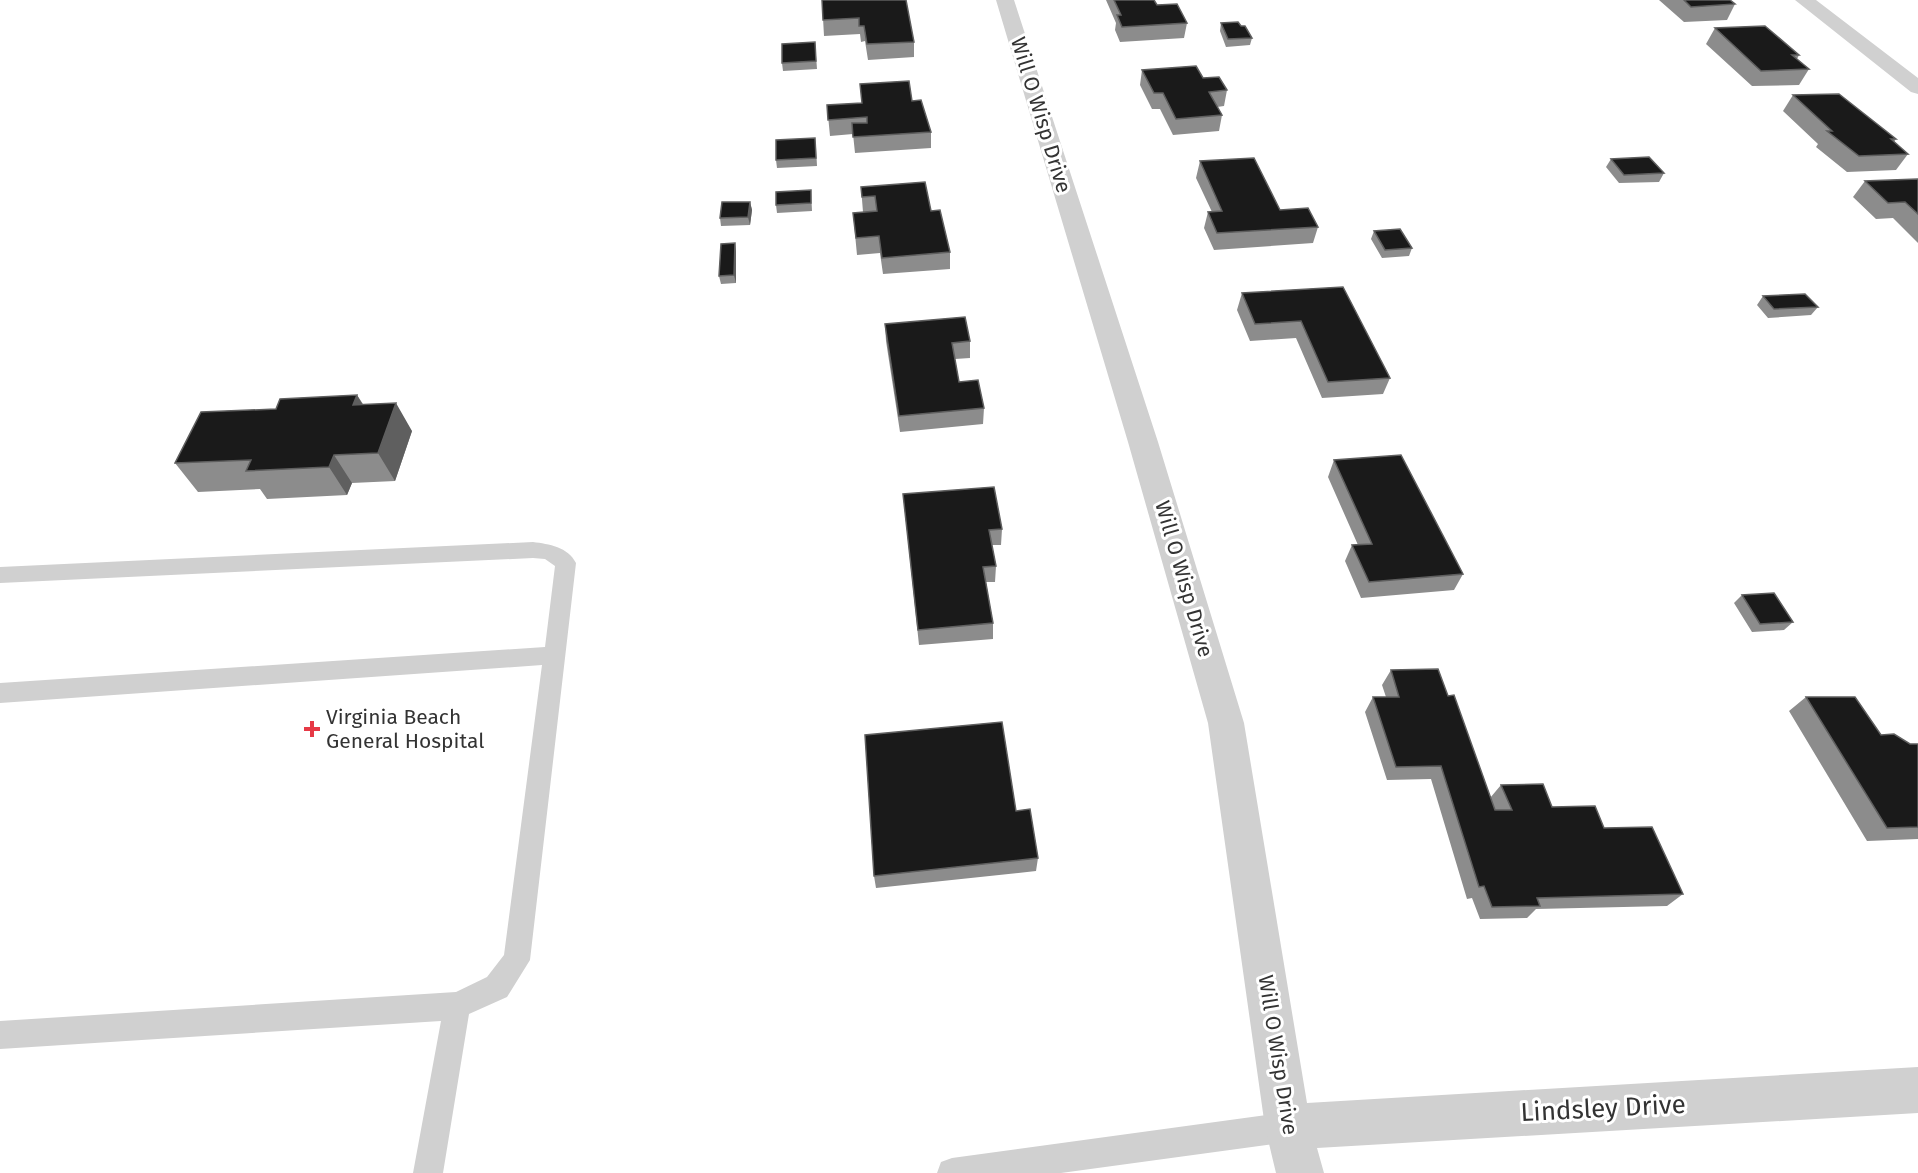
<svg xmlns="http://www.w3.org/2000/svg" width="1918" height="1173" viewBox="0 0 1918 1173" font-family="'Fira Sans',sans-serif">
  <rect width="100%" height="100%" fill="#fff"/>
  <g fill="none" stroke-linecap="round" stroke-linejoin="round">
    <path fill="#d0d0d0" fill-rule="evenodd" d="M533,542C549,544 568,547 576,563L530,960L507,997L469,1014L443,1173H413L441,1021L0,1049V1021L456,992L487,977L504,955L542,665L0,703V683L545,647L555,566L545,559L533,558L0,583V567Z
      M1288,1112L1298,1117L1303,1127L1298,1137L1288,1142L1061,1173H937L941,1162L952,1158Z"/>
    <path fill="#d0d0d0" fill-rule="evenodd" d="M996,0H1014L1158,442L1244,723L1307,1103L1918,1067V1113L1317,1148L1324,1173H1276L1265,1127L1208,723L1128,442Z
      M1795,0H1816L1918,78V94L1911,92Z"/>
  </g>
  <path fill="#8c8c8c" d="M822,0L914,42V57L868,60L865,41L861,42L860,34L824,36Z
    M1106,0H1154L1157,5L1187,23L1184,38L1120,42L1115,30L1116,23Z
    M1659,0H1730L1735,4L1727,20L1684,22Z
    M1221,23L1241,26L1252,38L1250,45L1226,47L1220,31Z
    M1715,28L1799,55L1797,59L1809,69L1799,85L1752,86L1706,44Z
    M815,42L817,69L783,71L782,63Z
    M1142,70L1227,90L1224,106L1217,107L1222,115L1219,131L1173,135L1160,109H1152L1140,85Z
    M1793,95L1896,139L1894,142L1908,154L1896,170L1847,172L1816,147L1818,144L1783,111Z
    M912,101L931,132V148L855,153L853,134L830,136L827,105Z
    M816,147L817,166L777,168L776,160Z
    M1611,159L1664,173L1659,182L1619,183L1606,167Z
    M1200,161L1280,210L1318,227L1313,243L1214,250L1204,228L1208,212H1212L1196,178Z
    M1918,179V243L1893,218L1876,219L1853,197L1865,181Z
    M861,187L931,211L950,252V269L883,274L880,253L857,255L853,213L863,212Z
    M811,190L812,211L777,213L776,205Z
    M750,202L752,210L750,225L721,226L720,218Z
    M1374,231L1412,248L1409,256L1382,258L1371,239Z
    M735,243L736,252V283L721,284L719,276Z
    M1343,287L1390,378L1383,394L1322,398L1296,338L1250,341L1237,310L1242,293Z
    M1763,296L1818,307L1811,315L1768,318L1757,305Z
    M885,324L970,341V358L955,359L959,382L984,408L983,424L900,432L886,341Z
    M357,395L363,404L412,431L395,481L352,483L347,495L267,499L260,489L198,492L175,463L276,409Z
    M1334,460L1463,574L1454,590L1361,598L1345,561L1352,545H1358L1328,477Z
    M903,494L1002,529L1001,545H992L996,566L995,582H986L993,623V639L919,645Z
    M1742,595L1793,622L1784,630L1752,632L1734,603Z
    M1391,670L1490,798L1501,785L1604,828L1683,894L1667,906L1536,909L1527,918L1480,919L1472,898L1467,899L1431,779L1387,780L1365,712L1373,697H1386L1382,685Z
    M1806,697L1881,735L1910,744H1918V839L1867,841L1789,711Z
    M1016,811L1038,858L1036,871L876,888L874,876Z"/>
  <path fill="#5f5f5f" d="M750,202L752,210L750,225L748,217Z
    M735,243L736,252V283L734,275Z
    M357,395L374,424L353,405Z
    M396,403L412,431L395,481L378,453Z
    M334,455L352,483L347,495L329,467Z"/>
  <path fill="#1a1a1a" stroke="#5f5f5f" stroke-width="1.5" d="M822,0H906L914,42L867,44L864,26H859V18L823,20Z
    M1114,0H1154L1157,5L1177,4L1187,23L1122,27L1117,15H1121Z
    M1684,0H1730L1735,4L1691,7Z
    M1238,22L1241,26H1245L1252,38L1228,39L1221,23Z
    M1765,26L1799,55H1792L1809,69L1761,71L1715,28Z
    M815,42L816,61L782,63V44Z
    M1196,66L1203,78L1219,77L1227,90L1209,92L1222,115L1176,119L1163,93H1154L1142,70Z
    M909,81L912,101L921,100L931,132L853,137L852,123H867V117L828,120L827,105L862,103L860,84Z
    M1839,94L1896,139H1891L1908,154L1859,156L1827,131H1832L1793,95Z
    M815,138L816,158L776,160V140Z
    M1649,157L1664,173L1624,175L1611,159Z
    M1254,158L1280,210L1308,208L1318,227L1217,233L1208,212L1222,211L1200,161Z
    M1918,179V214L1905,202L1888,203L1865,181Z
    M925,182L931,211L940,210L950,252L882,258L879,236L856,238L853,213L877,211L875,196L862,197L861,187Z
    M811,190V203L776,205V192Z
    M722,202H750L748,217L720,218Z
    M1400,229L1412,248L1385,250L1374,231Z
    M735,243L734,275L719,276L721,244Z
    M1343,287L1390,378L1328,382L1301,321L1255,324L1242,293Z
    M1805,294L1818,307L1774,309L1763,296Z
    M965,317L970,341L952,343L959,382L978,380L984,408L899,416L885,324Z
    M357,395L353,405L396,403L378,453L334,455L329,467L246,471L251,460L175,463L201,412L276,409L280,399Z
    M1401,455L1463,574L1369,582L1352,545L1372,544L1334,460Z
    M994,487L1002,529L989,530L996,566L983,567L993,623L918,630L903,494Z
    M1774,593L1793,622L1760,624L1742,595Z
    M1438,669L1448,696L1454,695L1495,810H1512L1501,785L1543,784L1552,807L1595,806L1604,828L1652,827L1683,894L1537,898L1540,906L1492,907L1484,886L1479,887L1441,766L1396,767L1373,697H1399L1391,670Z
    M1806,697H1855L1881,735L1894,734L1910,744H1918V827L1887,828Z
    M1002,722L1016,811L1030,809L1038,858L874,876L865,735Z"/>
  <path fill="#e63946" stroke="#fff" stroke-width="2" d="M309 720h6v6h6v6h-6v6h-6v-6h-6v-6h6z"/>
  <g text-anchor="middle" stroke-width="6" stroke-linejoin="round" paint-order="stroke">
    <g font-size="21" fill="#333" stroke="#fff">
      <text transform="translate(1041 115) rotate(73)" y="7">Will O Wisp Drive</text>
      <text transform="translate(1184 579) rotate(74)" y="7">Will O Wisp Drive</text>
      <text transform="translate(1278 1055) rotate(81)" y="7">Will O Wisp Drive</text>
    </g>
    <g font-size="21" fill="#333" stroke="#fff" text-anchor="start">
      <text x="326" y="724">Virginia Beach<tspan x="326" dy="24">General Hospital</tspan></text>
    </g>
    <g font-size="26" fill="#333" stroke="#fff">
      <text transform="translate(1603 1108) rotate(-3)" y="9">Lindsley Drive</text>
    </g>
  </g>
</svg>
